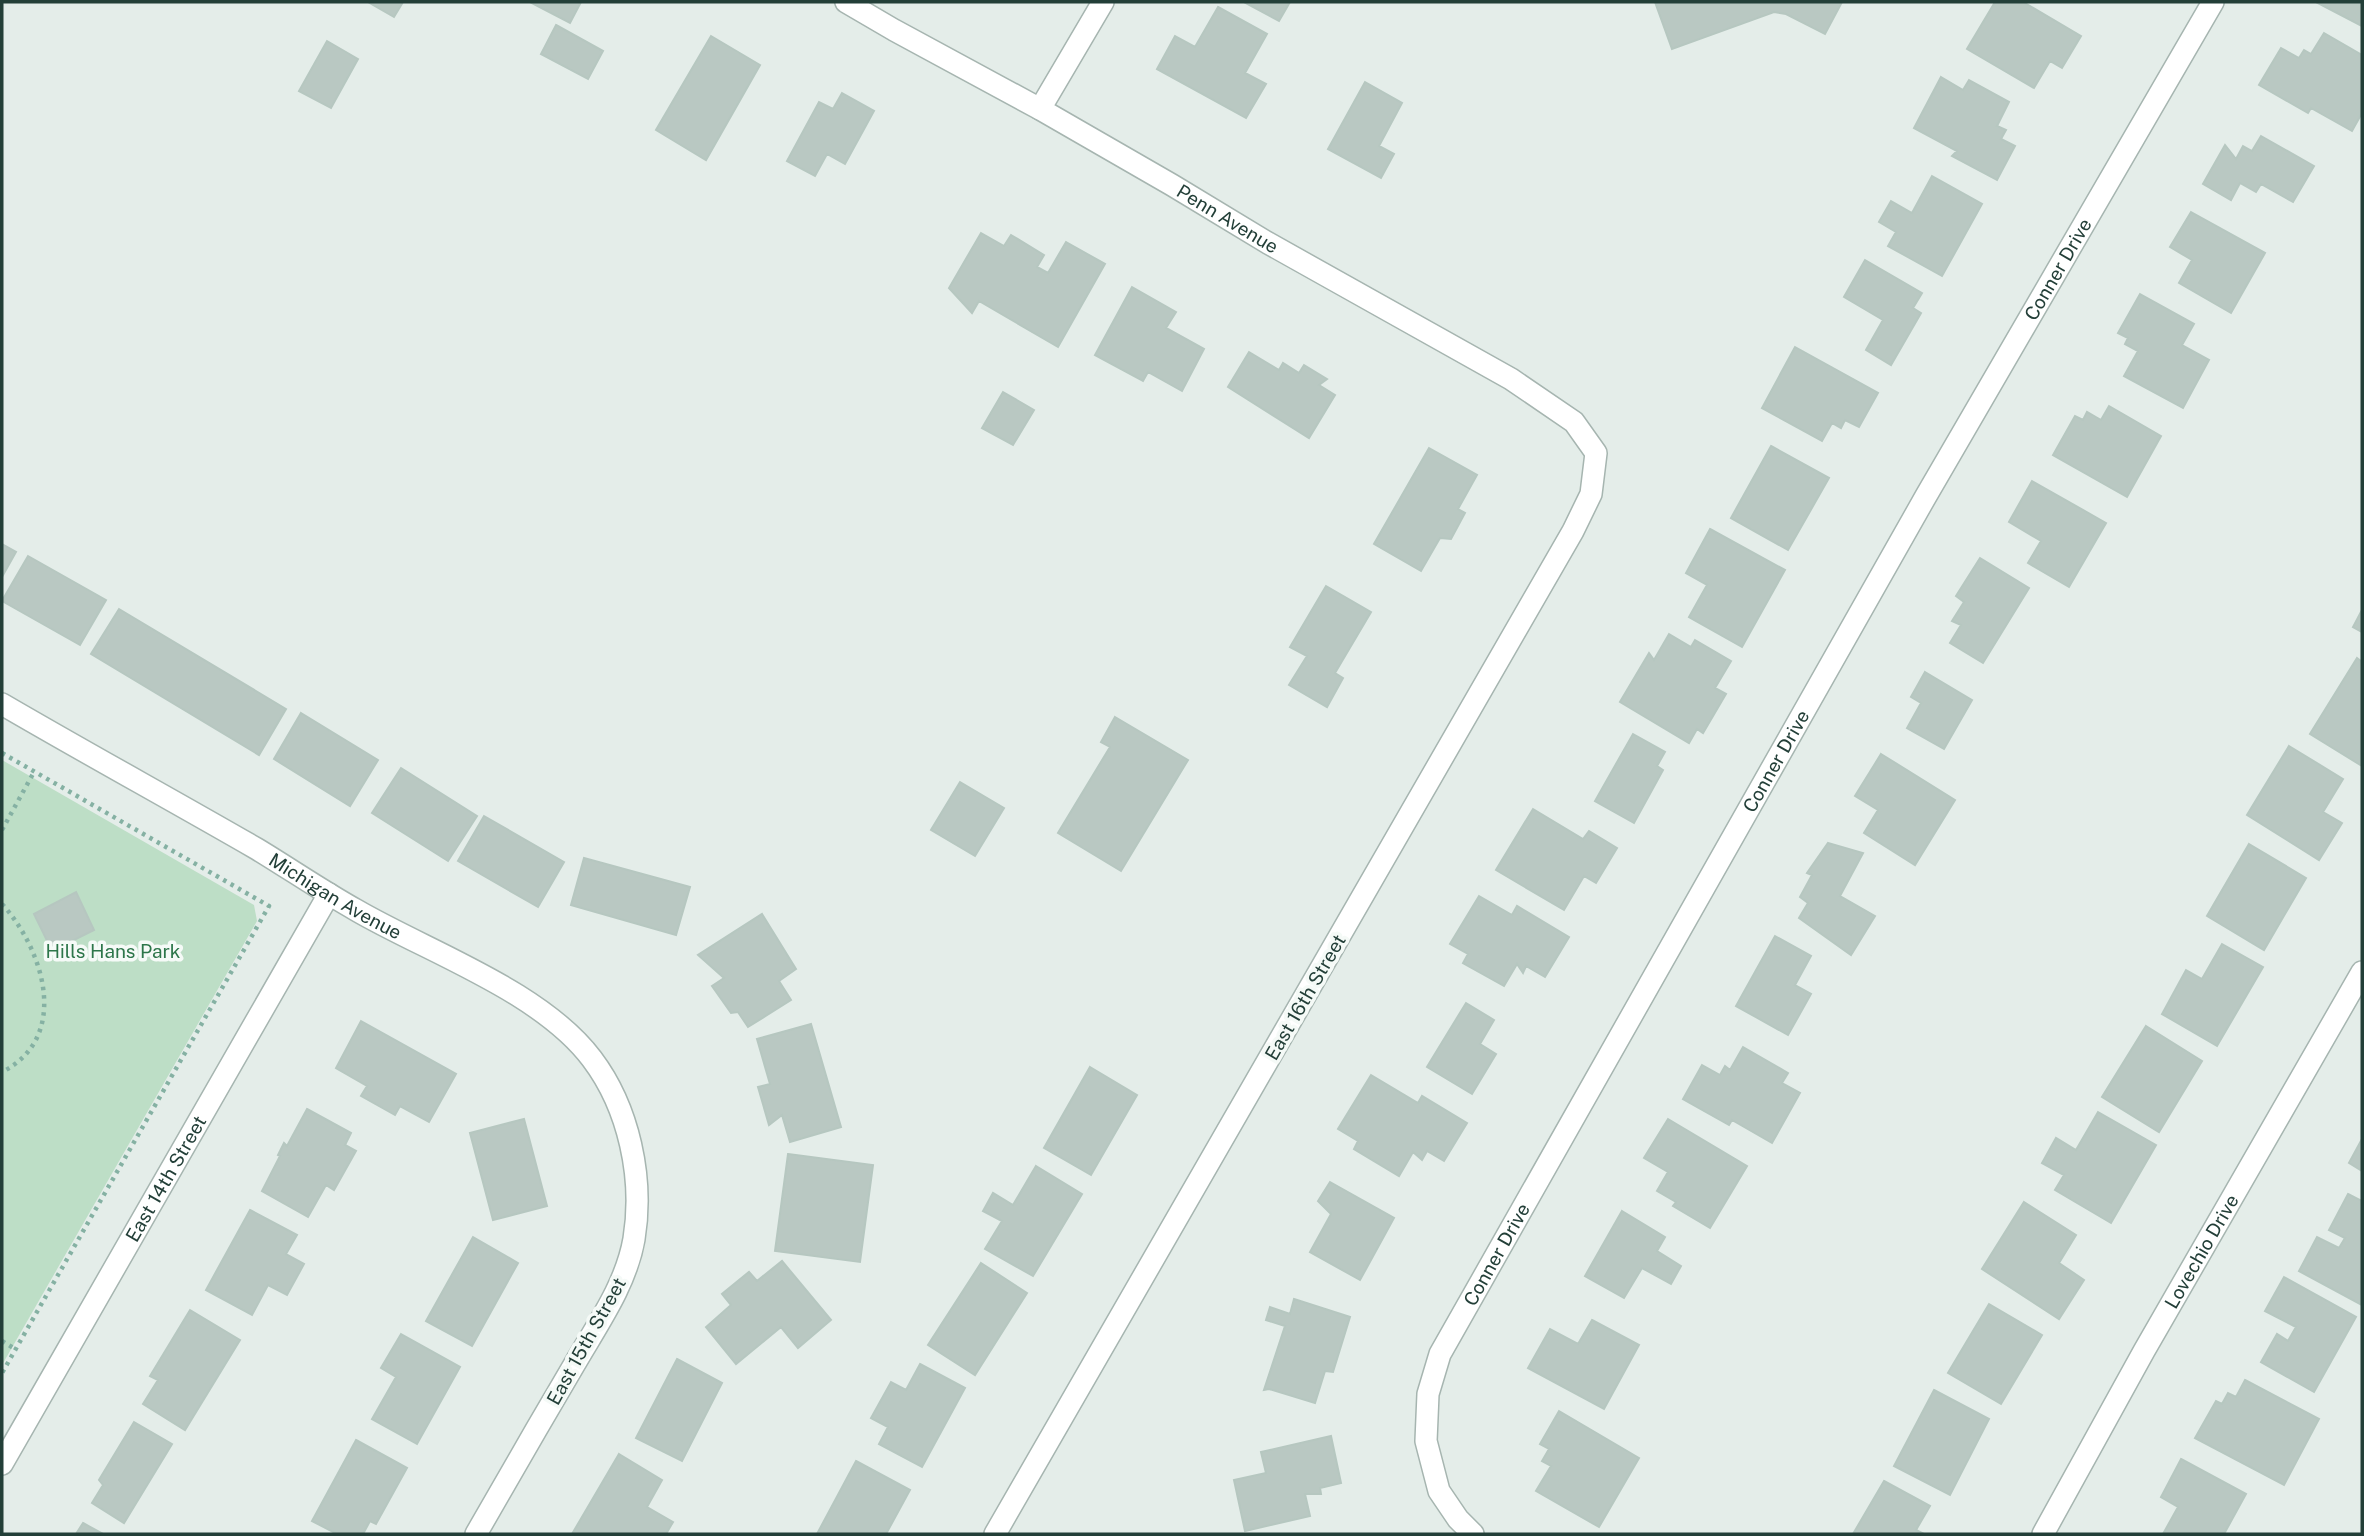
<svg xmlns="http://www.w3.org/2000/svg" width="2364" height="1536" viewBox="0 0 2364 1536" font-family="'Public Sans',sans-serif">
  <rect width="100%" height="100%" fill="#e4ede9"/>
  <path fill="#bddec6" d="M2,760L254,905L257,921L2,1365Z"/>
  <path fill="#b9c8c2" stroke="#b6c7c0" stroke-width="2" d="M368,2H403L394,17Z
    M530,2H581L570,23Z
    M1244,2H1290L1279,21Z
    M1655,2H1842L1825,34L1786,14L1774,12L1672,49Z
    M1995,2H2023L2081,36L2062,68L2050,61L2034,88L1967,49Z
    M2316,2H2362V26Z
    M1218,7L1267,34L1245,73L1266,84L1246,118L1157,69L1175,36L1195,47Z
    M556,25L603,51L588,79L541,54Z
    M2324,33L2362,55V113L2352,131L2311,108L2308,113L2259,85L2281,48L2299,58L2304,50L2311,54Z
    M711,36L760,65L706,160L656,130Z
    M327,41L358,59L331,108L299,91Z
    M1941,77L1963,90L1969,80L2009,102L1997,126L2006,130L2001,139L2015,146L1997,180L1952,156L1957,151L1914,128Z
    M1365,82L1402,103L1379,146L1394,154L1381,178L1328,149Z
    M842,93L874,111L845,164L827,154L815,176L787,161L819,102L833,109Z
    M2261,136L2314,166L2293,202L2261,184L2256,192L2240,183L2231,200L2203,184L2225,145L2236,159L2243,146L2252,151Z
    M1932,176L1982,204L1942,276L1888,246L1896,232L1879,222L1891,201L1912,213Z
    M2191,212L2265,253L2231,313L2179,283L2192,260L2170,247Z
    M981,233L1004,246L1011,235L1044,255L1037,267L1048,273L1066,242L1105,264L1058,347L979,301L972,313L949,288Z
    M1865,260L1922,293L1913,308L1921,313L1891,365L1866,350L1883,320L1844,297Z
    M1132,287L1176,312L1166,328L1204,349L1182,391L1148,372L1143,381L1095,355Z
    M2140,294L2194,324L2182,345L2209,360L2183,408L2124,376L2138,351L2125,344L2128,338L2118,333Z
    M1795,347L1878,393L1859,427L1845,420L1841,428L1832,423L1822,441L1762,408Z
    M1249,352L1279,370L1283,363L1299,373L1304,365L1327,379L1319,385L1335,395L1309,438L1228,387Z
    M1003,392L1034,410L1013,445L982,428Z
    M2109,406L2161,436L2127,497L2053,455L2075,416L2083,420L2087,412L2101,420Z
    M1771,446L1829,478L1788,550L1731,518Z
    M1429,448L1477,475L1458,509L1465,513L1451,539L1440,538L1421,571L1374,544Z
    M2032,481L2106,523L2069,587L2028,563L2041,541L2009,522Z
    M1710,529L1785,570L1742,647L1689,617L1707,585L1686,573Z
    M2,544L16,552L2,577Z
    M28,556L106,600L80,645L2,601Z
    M1980,558L2029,588L1983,663L1950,643L1961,625L1952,621L1964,602L1956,596Z
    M1326,586L1371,612L1335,673L1343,678L1327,707L1289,685L1307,656L1290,647Z
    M119,609L286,709L259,755L91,654Z
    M2362,610V632L2353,627Z
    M1669,634L1691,647L1695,640L1731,661L1715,688L1726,694L1703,733L1697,729L1689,743L1620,702L1649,653L1654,660Z
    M2357,658L2362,662V766L2310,734Z
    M1925,672L1972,700L1944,749L1907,728L1921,703L1911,697Z
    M301,713L378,760L350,806L274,759Z
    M1115,717L1188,760L1121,871L1058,833L1110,747L1101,742Z
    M1633,734L1665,752L1657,766L1663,770L1634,823L1595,801Z
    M2289,746L2343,779L2323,812L2342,823L2319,860L2247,815Z
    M1881,754L1955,800L1915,865L1864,833L1878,810L1855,796Z
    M401,768L477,816L448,861L372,813Z
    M960,782L1004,808L975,856L931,830Z
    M1533,809L1583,839L1589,831L1617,848L1596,883L1584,876L1564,910L1496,870Z
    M484,816L564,862L538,907L458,861Z
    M1828,843L1863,853L1840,896L1875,916L1851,955L1799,918L1808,903L1800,897L1812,875L1807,873Z
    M2249,844L2306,878L2264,950L2207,916Z
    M584,858L690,887L676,935L571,905Z
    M76,892L94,930L52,951L34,914Z
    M1479,896L1512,915L1517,906L1569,937L1545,977L1526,966L1523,973L1517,964L1504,986L1463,963L1468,954L1450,944Z
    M762,914L796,969L779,981L791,1000L748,1027L738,1012L731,1013L712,986L724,978L698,955Z
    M1775,936L1811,956L1795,985L1811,994L1788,1035L1736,1006Z
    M2222,944L2263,967L2217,1046L2162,1014L2186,970L2202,979Z
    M1466,1003L1494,1020L1480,1044L1496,1054L1472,1094L1427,1067Z
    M361,1021L456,1074L429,1122L400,1106L395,1115L361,1096L367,1086L336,1068Z
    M811,1024L841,1127L790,1142L782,1115L769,1125L758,1087L770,1084L757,1039Z
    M2146,1026L2202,1061L2159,1132L2102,1097Z
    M1743,1047L1788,1073L1782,1083L1800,1093L1772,1143L1732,1120L1729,1125L1683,1099L1702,1065L1720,1075L1725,1066L1730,1070Z
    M1090,1067L1137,1095L1091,1175L1044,1148Z
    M1371,1075L1418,1103L1422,1096L1467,1123L1444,1161L1427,1151L1422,1160L1413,1152L1399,1176L1354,1149L1358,1141L1338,1129Z
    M307,1109L351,1133L345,1145L356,1151L334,1190L326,1185L308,1217L262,1191L280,1156L278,1155L284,1143L287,1146Z
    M2098,1112L2156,1145L2111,1223L2055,1190L2064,1175L2042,1163L2056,1138L2076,1150Z
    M524,1119L547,1206L493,1220L470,1133Z
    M1668,1119L1747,1166L1710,1228L1673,1206L1676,1202L1657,1191L1668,1172L1644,1158Z
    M2362,1139V1171L2349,1163Z
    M788,1154L873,1165L860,1262L775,1251Z
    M1036,1166L1082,1194L1033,1276L985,1249L1002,1221L983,1211L993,1193L1013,1205Z
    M1330,1182L1394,1218L1360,1280L1310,1252L1331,1214L1318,1201Z
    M2348,1194L2362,1201V1305L2299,1271L2317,1237L2339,1248L2345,1238L2329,1230Z
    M2024,1202L2076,1235L2059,1263L2084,1280L2059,1319L1982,1269Z
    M250,1210L297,1235L286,1254L304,1264L287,1295L268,1285L252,1315L206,1290Z
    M1622,1211L1665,1237L1657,1251L1681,1266L1671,1284L1642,1268L1624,1298L1585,1276Z
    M473,1237L518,1263L472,1346L426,1321Z
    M782,1261L831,1320L798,1348L781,1327L736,1364L706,1327L731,1305L722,1294L749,1272L757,1281Z
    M981,1263L1027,1293L975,1375L928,1345Z
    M2284,1277L2356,1317L2314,1392L2261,1362L2277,1334L2288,1341L2296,1327L2265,1311Z
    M1294,1299L1350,1317L1333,1372L1325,1371L1315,1403L1269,1389L1264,1390L1285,1326L1266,1320L1270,1307L1290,1314Z
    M1989,1304L2042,1335L2001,1404L1948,1373Z
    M190,1310L240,1340L185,1430L143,1404L158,1380L150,1376Z
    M1592,1320L1639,1345L1604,1409L1528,1368L1550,1329L1578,1344Z
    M401,1334L460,1367L417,1444L372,1419L396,1377L381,1368Z
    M677,1359L722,1383L682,1461L636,1438Z
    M920,1364L965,1388L922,1467L879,1444L888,1427L871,1418L891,1382L906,1390Z
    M2245,1380L2319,1419L2284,1485L2195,1438L2216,1401L2222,1404L2228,1393L2236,1397Z
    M1934,1390L1989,1419L1950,1495L1894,1466Z
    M1559,1411L1639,1458L1599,1527L1536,1491L1551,1466L1542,1461L1549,1449L1540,1444Z
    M134,1422L172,1444L124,1523L92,1503L103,1485L99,1480Z
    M1331,1436L1341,1483L1320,1488L1321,1494H1305L1310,1516L1245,1531L1234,1480L1266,1473L1261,1452Z
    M356,1440L407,1468L376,1524L370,1521L363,1534H337L312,1521Z
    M619,1454L662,1480L647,1507L673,1522L666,1534H572Z
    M2181,1459L2246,1494L2224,1534H2163L2178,1507L2161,1497Z
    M856,1461L910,1490L886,1534H817Z
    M1884,1481L1930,1506L1916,1530L1924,1534H1853Z
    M83,1523L103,1534H76Z"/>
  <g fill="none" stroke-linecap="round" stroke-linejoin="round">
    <defs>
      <g id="street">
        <path id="s1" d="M846,2L894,30L1040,109L1172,185L1268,243L1511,379L1574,422L1596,453L1591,494L1573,531L995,1534"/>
        <path d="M1040,109L1103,2"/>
        <path id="s2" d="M2,704C86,753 172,800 257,849C290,869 322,891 356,910C428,952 541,991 592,1059C629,1108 644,1178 634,1239C626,1285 597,1325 574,1365C541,1421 508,1478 476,1534"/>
        <path id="s3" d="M2,1464L329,894"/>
        <path id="s4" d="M1473,1534L1458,1519L1439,1491L1426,1441L1428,1394L1440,1354L1926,496L2213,2"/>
        <path id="s5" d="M2043,1534L2144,1351L2362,972"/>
      </g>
    </defs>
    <use href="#street" stroke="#a6b5b0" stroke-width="24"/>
    <path stroke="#85b1a3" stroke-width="4.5" stroke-dasharray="3.5 5" stroke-linecap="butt" d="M2,753L269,906L2,1373
      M2,830L34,772
      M2,904C44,950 71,1037 2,1072
      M2,1341L15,1349"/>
    <use href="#street" stroke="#fff" stroke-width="21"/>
  </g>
  <g text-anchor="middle" stroke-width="7" stroke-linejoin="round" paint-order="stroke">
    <g font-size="19" fill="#233f38" stroke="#f5faf7">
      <text dy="7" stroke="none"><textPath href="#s1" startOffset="439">Penn Avenue</textPath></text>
      <text dy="7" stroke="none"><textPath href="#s4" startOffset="1444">Conner Drive</textPath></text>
      <text dy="7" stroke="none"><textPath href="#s4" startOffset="877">Conner Drive</textPath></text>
      <text dy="7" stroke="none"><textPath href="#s2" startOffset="385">Michigan Avenue</textPath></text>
      <text transform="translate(1305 997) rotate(-60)" y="7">East 16th Street</text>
      <text dy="7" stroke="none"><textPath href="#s3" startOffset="329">East 14th Street</textPath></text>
      <text dy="7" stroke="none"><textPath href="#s5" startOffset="324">Lovechio Drive</textPath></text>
      <text dy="7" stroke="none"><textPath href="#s4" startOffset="310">Conner Drive</textPath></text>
      <text transform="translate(586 1341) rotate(-61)" y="7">East 15th Street</text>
    </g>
    <g font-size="19" fill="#2d764a" stroke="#f5faf7">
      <text x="113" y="958">Hills Hans Park</text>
    </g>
  </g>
  <rect width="2364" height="1536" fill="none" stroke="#233f38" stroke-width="7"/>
</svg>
